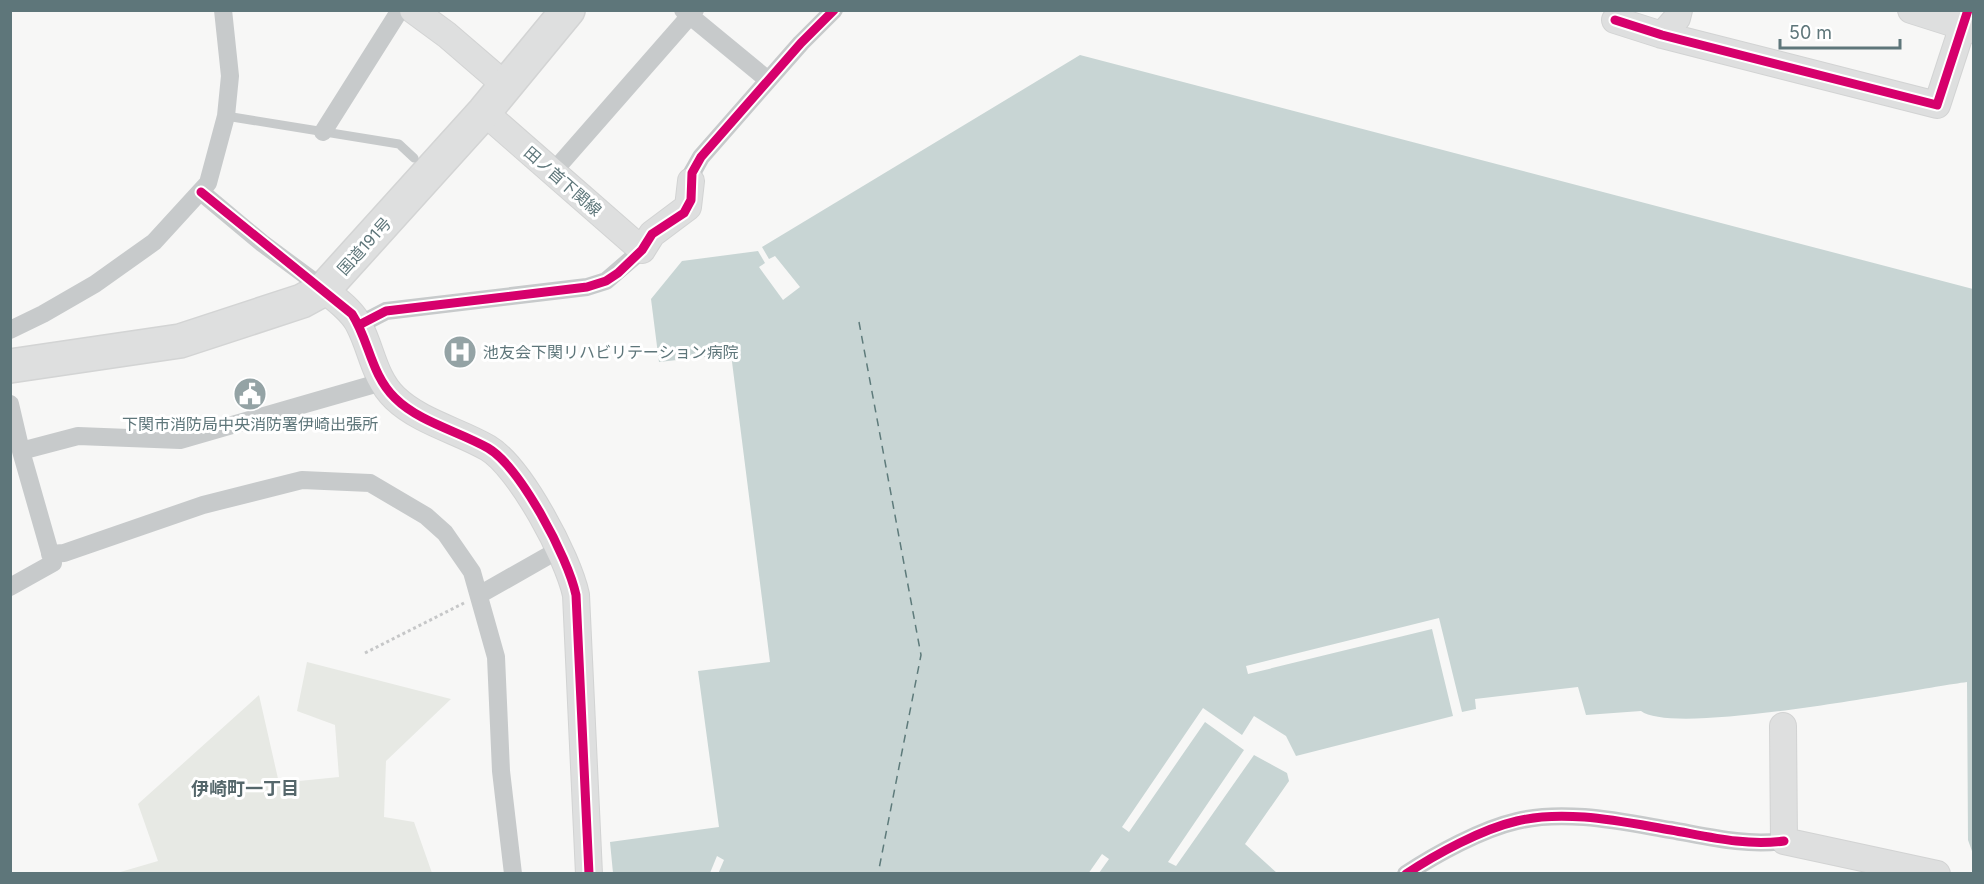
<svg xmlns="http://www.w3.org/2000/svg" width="1984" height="884" viewBox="0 0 1984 884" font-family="Inter,'Noto Sans JP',sans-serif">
  <rect width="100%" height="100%" fill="#f7f7f6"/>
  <path fill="#e7e9e4" d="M307,662L451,699L386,761L384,817L414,822L432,873H117L158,861L138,804L259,695L279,783L339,777L335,725L297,711Z"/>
  <path fill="#c8d5d4" d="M1080,55L1973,289V854L1968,840L1967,682C1914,689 1675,737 1641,711L1586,715L1578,687L1475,699L1476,709L1462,712L1439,618L1246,666L1248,674L1432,629L1453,716L1296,756L1286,736L1254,716L1242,735L1203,708L1122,827L1129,832L1205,722L1244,750L1168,862L1176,866L1254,755L1287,773L1289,781L1245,844L1277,873H1099L1109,859L1102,854L1088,874H718L724,860L717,856L710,873H613L610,842L719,827L698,671L770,662L731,354L659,362L651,299L682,261L758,251L765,263L759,267L783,300L800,287L775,256L769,259L762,247Z"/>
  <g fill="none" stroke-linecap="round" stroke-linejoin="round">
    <path stroke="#5e7b7b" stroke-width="1.5" stroke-dasharray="8 6" stroke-linecap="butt" d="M859,322L921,655L878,874"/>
    <defs>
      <path id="secondary" d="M413,10L447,35L505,85
        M1911,10L1974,30
        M1615,20L1662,35L1937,105L1968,10
        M1662,35L1677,18L1679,10
        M484,112L642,250L652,234L688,207L691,181
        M324,289C336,300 352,310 359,325C372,350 374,378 395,398C420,422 459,431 488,448C520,467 568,557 576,595L589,874
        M1783,726L1784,841L1937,874"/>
      <path id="highway" d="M10,366L180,341L302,301L324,289L484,112L568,10"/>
    </defs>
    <use href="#secondary" stroke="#d2d3d3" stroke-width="28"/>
    <use href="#highway" stroke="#d3d4d4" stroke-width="36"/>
    <path stroke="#c6c7c8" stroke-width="3" stroke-dasharray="3 3" stroke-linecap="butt" d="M365,653L464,603"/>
    <path stroke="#c7cacb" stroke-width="9" d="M226,116L399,144L414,158"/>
    <path stroke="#c7cacb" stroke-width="18" d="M683,10L768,80
      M323,132L400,10
      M553,172L695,10
      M691,181L692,173L701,157L801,43L834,10
      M201,192L262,243L324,289
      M359,325L386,311L587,287L606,281L642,250
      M10,330L43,314L95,284L154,242L208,183L226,116L230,76L223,10
      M10,404L21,451L53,563L10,587
      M21,451L78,436L180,440L382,382
      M50,554L64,553L203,505L302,480L370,483L426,516L445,533L472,572L496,657L501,771L513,874
      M479,595L560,549
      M1406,874C1436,854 1482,829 1517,821C1566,809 1623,822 1671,830C1710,837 1745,846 1784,841"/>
    <use href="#secondary" stroke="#dedfdf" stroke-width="26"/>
    <use href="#highway" stroke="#dedfdf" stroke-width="33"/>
    <defs>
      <path id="cycleway" d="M1615,20L1662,35L1937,105L1968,10
        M201,192L352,314C369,340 371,375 395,398C419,422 458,431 488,448C520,467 568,557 576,595L589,874
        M359,325L386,311L587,287L606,281L618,273L642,250L652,234L684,213L691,200L692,173L701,157L801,43L834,10
        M1406,874C1436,854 1482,829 1517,821C1566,809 1623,822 1671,830C1710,837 1745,846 1784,841"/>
    </defs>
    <use href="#cycleway" stroke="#fff" stroke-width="13"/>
    <use href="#cycleway" stroke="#d6006c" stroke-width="9"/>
  </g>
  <defs>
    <symbol id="hospital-disc" viewBox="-11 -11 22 22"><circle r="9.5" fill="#94a3a5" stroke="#fff"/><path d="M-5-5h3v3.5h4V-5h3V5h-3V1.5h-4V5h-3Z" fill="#fff"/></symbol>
    <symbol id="civic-disc" viewBox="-11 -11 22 22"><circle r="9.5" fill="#94a3a5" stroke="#fff"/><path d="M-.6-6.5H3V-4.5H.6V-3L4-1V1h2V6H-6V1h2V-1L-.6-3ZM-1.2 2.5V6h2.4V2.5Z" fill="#fff"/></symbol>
  </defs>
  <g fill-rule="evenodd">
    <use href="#hospital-disc" x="441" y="333" width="38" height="38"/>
    <use href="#civic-disc" x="231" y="375" width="38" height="38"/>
  </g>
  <g text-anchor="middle" stroke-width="6" stroke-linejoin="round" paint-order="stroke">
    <g font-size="16" fill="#5e767a" stroke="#fff">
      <text transform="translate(563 181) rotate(41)" y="6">田ノ首下関線</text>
      <text transform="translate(364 246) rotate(-48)" y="6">国道191号</text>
    </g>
    <g font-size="16" fill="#5e767a" stroke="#fff" text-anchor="start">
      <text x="483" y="358">池友会下関リハビリテーション病院</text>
      <text x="250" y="430" text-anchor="middle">下関市消防局中央消防署伊崎出張所</text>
    </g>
    <g font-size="18" font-weight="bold" fill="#55676b" stroke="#fff">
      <text x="245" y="795">伊崎町一丁目</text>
    </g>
  </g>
  <rect width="1984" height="884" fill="none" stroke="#5e767a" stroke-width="24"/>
  <path d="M1780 39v9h120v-9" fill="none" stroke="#5e767a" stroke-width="3"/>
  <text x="1789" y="39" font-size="18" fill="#5e767a" stroke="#ffffff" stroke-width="4.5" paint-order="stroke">50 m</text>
</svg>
